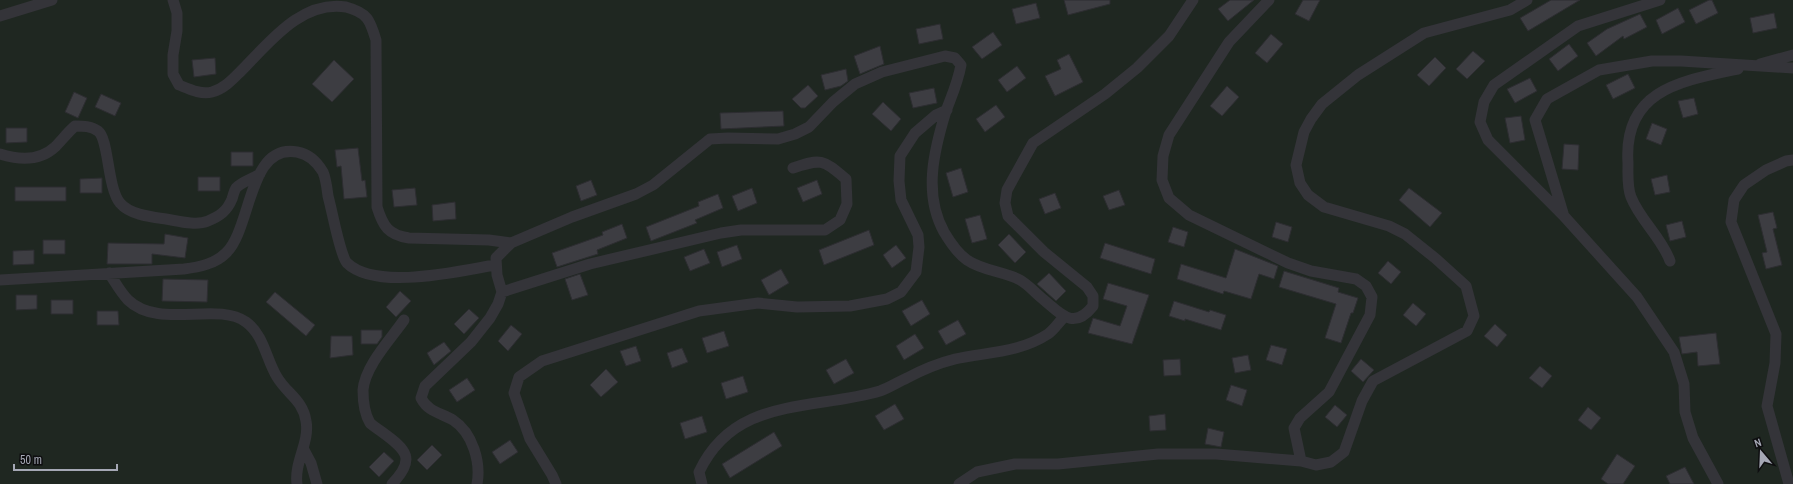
<svg xmlns="http://www.w3.org/2000/svg" width="1793" height="484" viewBox="0 0 1793 484" font-family="'Archivo Narrow',sans-serif">
  <rect width="100%" height="100%" fill="#131315"/>
  <path fill="#1f2721" d="M0,0H1793V484H0Z"/>
  <path fill="#3d3d42" stroke="#2d2d31" d="M1064,0H1110V4L1068,15Z
    M1230,0H1254L1228,21L1218,9Z
    M1303,0H1320L1309,21L1295,14Z
    M1551,0H1580L1528,31L1520,18Z
    M1709,0H1712L1718,13L1696,24L1689,10Z
    M1036,3L1040,18L1016,24L1012,9Z
    M1678,8L1685,22L1662,34L1656,20Z
    M1774,13L1777,28L1753,33L1750,18Z
    M1640,14L1647,27L1624,39L1623,36L1596,56L1587,43L1607,29Z
    M940,24L943,39L919,44L916,29Z
    M993,32L1002,45L982,59L972,47Z
    M1271,34L1283,44L1267,63L1255,53Z
    M1569,44L1578,56L1558,71L1549,59Z
    M880,46L884,64L860,74L854,56Z
    M1473,51L1485,61L1467,79L1456,69Z
    M1069,54L1083,82L1055,96L1045,76L1061,69L1057,60Z
    M1435,57L1446,68L1429,86L1417,75Z
    M215,58L216,74L194,77L192,60Z
    M334,60L354,79L332,102L312,84Z
    M1017,66L1026,78L1007,92L998,80Z
    M846,69L848,81L841,86L825,90L821,75Z
    M1628,74L1635,88L1613,99L1606,85Z
    M1530,78L1537,91L1515,103L1507,89Z
    M808,85L818,96L805,108H801L792,99Z
    M1227,86L1239,97L1222,116L1210,106Z
    M934,88L937,103L913,108L909,93Z
    M74,92L87,98L78,118L65,112Z
    M101,94L121,103L115,116L95,107Z
    M1694,98L1698,114L1683,118L1678,101Z
    M883,102L901,119L891,131L872,114Z
    M996,105L1005,117L985,132L976,119Z
    M783,111L784,126L721,129L720,113Z
    M1521,116L1525,140L1510,143L1505,118Z
    M1652,123L1667,129L1661,145L1646,139Z
    M6,128H27V142L6,143Z
    M1564,144L1579,145L1578,170L1562,169Z
    M358,148L362,181L365,180L367,197L344,199L341,166L337,167L335,150Z
    M231,152H253V166H231Z
    M961,168L968,192L953,197L946,173Z
    M1667,175L1670,192L1655,195L1651,179Z
    M198,177H220V191H198Z
    M102,178V193H80V179Z
    M591,180L597,195L581,201L576,186Z
    M817,180L822,194L803,202L797,188Z
    M15,187H66V201H15Z
    M415,188L417,205L394,207L392,190Z
    M752,188L757,203L738,211L732,196Z
    M1409,188L1442,213L1430,227L1399,200Z
    M1119,190L1125,205L1109,210L1103,196Z
    M1055,193L1061,208L1045,214L1039,199Z
    M718,194L723,208L695,220L697,223L651,241L646,227L699,206L698,202Z
    M455,202L456,219L433,221L432,205Z
    M1773,212L1777,228L1773,229L1782,265L1766,269L1762,253L1767,252L1758,215Z
    M980,215L987,239L972,243L965,219Z
    M1682,221L1686,237L1670,241L1666,225Z
    M1276,222L1292,227L1288,242L1272,237Z
    M622,224L627,238L597,250L598,254L557,267L552,253L603,235L602,232Z
    M1173,227L1188,232L1184,247L1168,242Z
    M869,230L874,245L824,265L819,250Z
    M165,234L188,238L185,258L152,254V264H107L108,243L164,244Z
    M1009,234L1026,252L1015,263L998,245Z
    M43,240H65V254H43Z
    M1105,243L1155,259L1151,274L1100,258Z
    M737,245L742,259L722,267L717,252Z
    M896,245L906,258L892,268L883,255Z
    M704,249L710,263L690,271L684,257Z
    M1235,249L1278,266L1274,279L1259,274L1251,299L1224,291L1223,294L1177,279L1181,264L1226,278Z
    M34,250V264L13,265V251Z
    M1388,261L1401,272L1391,284L1378,273Z
    M781,269L789,283L769,295L761,280Z
    M1284,271L1339,288L1338,292L1358,298L1353,313H1351L1341,343L1325,338L1336,304L1279,287Z
    M1049,273L1066,291L1056,301L1037,284Z
    M580,274L588,295L572,300L565,279Z
    M163,279L208,280L207,302L162,301Z
    M1108,283L1149,295L1132,344L1088,333L1093,318L1120,326L1127,306L1103,299Z
    M400,291L411,301L396,317L386,307Z
    M275,292L315,325L306,336L266,302Z
    M16,295H37V309L16,310Z
    M51,300H73V314H51Z
    M922,300L930,314L911,326L902,311Z
    M1174,301L1209,312L1210,310L1226,315L1221,330L1185,319V321L1169,316Z
    M1413,303L1426,314L1416,326L1403,315Z
    M469,309L479,318L464,334L454,324Z
    M97,311H118L119,325H97Z
    M958,320L966,334L946,345L938,331Z
    M1495,324L1507,335L1497,347L1484,336Z
    M511,325L522,334L508,351L498,341Z
    M361,330H382V337L377,344H361Z
    M724,331L729,346L707,353L702,338Z
    M1716,333L1720,364L1698,366L1697,352L1682,354L1679,337Z
    M915,334L924,348L904,360L896,346Z
    M331,336H352L353,355L330,358Z
    M444,342L451,351L434,365L427,353Z
    M1271,345L1287,349L1282,365L1266,360Z
    M636,346L641,361L626,366L620,351Z
    M682,348L688,362L672,368L667,353Z
    M1248,355L1251,370L1235,373L1232,358Z
    M846,359L854,373L834,384L826,370Z
    M1180,359L1181,375L1164,376L1163,360Z
    M1361,359L1374,370L1363,382L1351,371Z
    M1540,366L1552,376L1542,388L1529,378Z
    M606,369L618,382L601,397L590,385Z
    M743,376L748,392L726,399L721,383Z
    M467,378L475,390L457,402L449,390Z
    M1231,385L1247,390L1242,406L1226,400Z
    M895,404L904,419L884,430L875,416Z
    M1335,405L1347,415L1337,427L1325,417Z
    M1588,407L1601,418L1591,430L1578,420Z
    M1165,414L1166,430L1150,431L1149,416Z
    M702,416L707,432L685,439L680,423Z
    M1208,428L1224,432L1221,447L1205,444Z
    M774,432L782,446L730,478L722,464Z
    M510,440L518,452L500,464L492,452Z
    M432,445L442,455L427,470L417,460Z
    M384,452L394,461L379,477L369,467Z
    M1617,454L1635,466L1623,484H1608L1601,479Z
    M1685,467L1694,484H1670L1666,476Z"/>
  <g fill="none" stroke-linecap="round" stroke-linejoin="round">
    <path stroke="#343439" stroke-width="11" d="M173,0L177,13V31L173,55V74L179,85C189,89 201,95 212,92C224,89 233,79 241,71C269,43 301,0 346,7C368,13 370,20 376,40L377,207C383,226 388,235 409,238L489,240L511,243
      M1269,0L1229,42L1169,135L1163,156L1162,180L1169,198L1189,215L1288,263L1311,271L1356,279L1366,286L1372,297L1370,315L1329,392L1300,418L1294,428L1301,461
      M1660,0L1578,26L1494,85L1484,102L1480,122L1488,140L1563,215L1637,297L1674,352L1684,384L1685,412L1693,438L1718,484
      M0,16L52,0
      M1760,64L1793,55
      M0,154C19,160 40,161 55,147C62,140 67,133 75,126C83,126 91,126 98,131C109,139 107,187 120,203C130,215 152,217 166,219C178,221 196,226 208,221C220,216 227,211 232,199C233,196 234,191 236,188C241,182 254,178 260,174
      M1563,213L1535,120L1547,99L1599,70L1652,61H1681L1793,68
      M1670,261C1662,238 1640,220 1631,197C1627,187 1628,174 1628,163C1623,90 1681,81 1738,69
      M109,273C115,282 121,293 128,300C159,330 217,301 246,322C264,335 266,359 277,377C287,394 303,400 306,421C310,442 294,462 297,484
      M0,280L184,269C199,267 215,264 226,253C252,228 248,143 297,152C309,154 317,162 323,172C326,179 327,188 328,196C333,215 336,234 342,252C343,255 345,261 347,263C376,291 459,271 495,265
      M502,292L590,264L721,233L741,230H825L840,220L847,204L846,179C823,160 822,158 793,168
      M303,448L311,463L317,484
      M392,484C416,459 407,450 382,432C378,429 373,426 370,423C364,413 363,402 363,390C365,366 390,340 404,320
      M477,484C481,463 473,433 453,420C441,413 428,412 421,398L425,386L471,342L490,318L498,304L502,292L497,275L496,258L511,243L572,217L636,194L653,185L710,139L728,138L778,139L795,134L809,127L833,102L855,84L882,72L945,56L955,58L961,65C958,82 952,95 946,111C934,150 923,194 944,232C950,242 957,253 967,260C983,271 1003,271 1020,280C1029,285 1036,294 1044,300C1062,315 1074,330 1093,306V296L1087,287L1044,252L1008,216L1005,203L1007,190L1033,143L1105,94L1137,68L1169,36L1193,0
      M556,484L552,475L530,439L514,393L519,377L542,361L699,311L758,303L797,307L850,306L887,299L901,292L916,272L919,247L918,235L901,200L899,181L900,156L915,133L936,115L947,110
      M702,484L699,472C735,396 811,411 880,391C889,388 898,382 907,378C922,370 939,363 955,359C987,352 1019,353 1048,334C1054,330 1059,322 1064,317
      M959,484L977,472L1015,464H1058L1158,454H1216L1301,461L1316,465L1331,462L1344,452L1362,401L1373,381L1467,331L1474,316L1466,286L1435,258L1405,234L1389,226L1324,207L1308,195L1300,183L1296,165L1304,132L1311,119L1322,104L1358,75L1424,33L1510,10L1527,0
      M1789,484L1767,406L1775,363L1776,334L1731,222L1734,200L1744,185L1766,170L1786,161L1793,160"/>
  </g>
  <g transform="translate(1761 452) rotate(341)" stroke="#0e0e10" stroke-width="3" paint-order="stroke">
  <path d="M0-3L7 15L0 10L-7 15Z" fill="#a5a8b5"/>
  <text y="-6" font-size="11" font-weight="bold" text-anchor="middle" fill="#a5a8b5">N</text>
  </g>
  <path d="M14 464v6h103v-6" fill="none" stroke="#a5a8b5" stroke-width="2"/>
  <text x="20" y="464" font-size="12" fill="#a5a8b5" stroke="#0e0e10" stroke-width="3" paint-order="stroke">50 m</text>
</svg>
